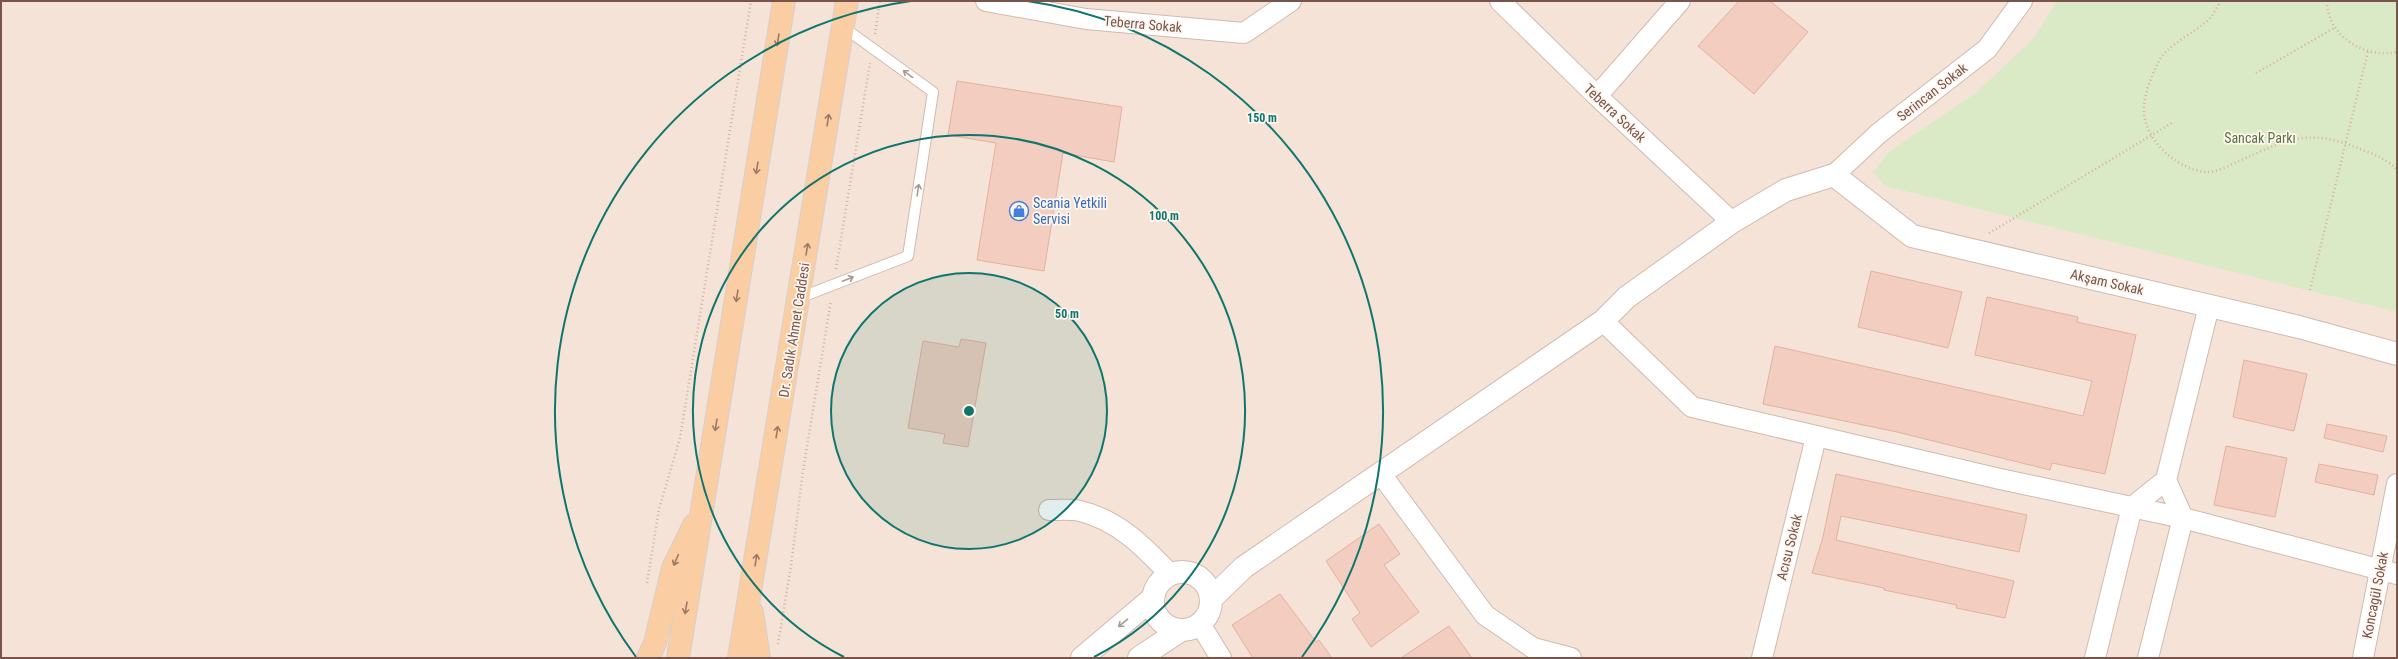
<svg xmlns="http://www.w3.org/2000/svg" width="2398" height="659" viewBox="0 0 2398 659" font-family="'Roboto Condensed',sans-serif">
  <rect width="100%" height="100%" fill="#fcf2e8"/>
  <path fill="#f4e3d6" d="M1,1H2397V658H1Z"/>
  <path fill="#daeac6" d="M2057,1H2397V312L1885,186L1873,172L1890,151L1976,93L2034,38Z"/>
  <path fill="#f2cdc0" stroke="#e4b1a0" d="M1739,1H1770L1808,32L1754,94L1698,46Z
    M957,81L1122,107L1114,162L1063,153L1044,271L977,260L996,143L948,135Z
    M1871,271L1962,292L1948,348L1858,327Z
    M1987,297L2078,317L2077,322L2136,335L2105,474L2052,463L2050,470L1897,432L1763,404L1775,346L2083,416L2092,381L1975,355Z
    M961,339L986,343L968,447L943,443L945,434L908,428L923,341L959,347Z
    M2244,360L2307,374L2294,431L2233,417Z
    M2327,424L2387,436L2383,452L2324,438Z
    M2226,446L2287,458L2275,517L2214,505Z
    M2319,464L2378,475L2374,495L2315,482Z
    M1836,474L2027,515L2019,552L1841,516L1836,540L2014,581L2005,618L1956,608L1957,605L1884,590V588L1812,573L1823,537Z
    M1379,524L1400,554L1384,565L1419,612L1371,647L1352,619L1360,613L1326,561Z
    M1280,594L1316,642L1319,640L1332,658H1253L1232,625Z
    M1449,626L1472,658H1401Z"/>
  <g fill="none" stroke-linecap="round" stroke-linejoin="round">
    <defs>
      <path id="service" d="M799,298L908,256L933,92L843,27"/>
      <path id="minor" d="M986,1L1086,19L1244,33L1291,1
        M1500,1L1597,96L1732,222
        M1597,96L1680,1
        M1834,175L1879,133L1987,49L2022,1
        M1603,321L1692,407L2000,479L2183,518L2397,574
        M1381,474L1485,615L1533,648L1571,658
        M1049,510C1059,510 1071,509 1080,511C1118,520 1144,547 1170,574
        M1200,624L1221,658
        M1762,658L1816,437
        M2095,658L2132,507L2166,480
        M2148,658L2183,518L2166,480L2209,306
        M2363,658L2397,484"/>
      <path id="tertiary" d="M1153 601a29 29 0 1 1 58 0a29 29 0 1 1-58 0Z
        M1211,599L1244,567L1603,321L1627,297L1732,222L1786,190L1834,175L1912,236L2299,327L2397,354
        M1082,658L1153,598
        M1139,658L1181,630"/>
      <path id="primary" d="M752,612L759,658
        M648,658L655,643L673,568L694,525
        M678,658L784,1
        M739,658L847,1"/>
    </defs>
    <use href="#service" stroke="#d1bab0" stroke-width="12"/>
    <use href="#minor" stroke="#d1bab0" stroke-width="22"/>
    <use href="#tertiary" stroke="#d1bab0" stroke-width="24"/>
    <use href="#primary" stroke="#d9cfcd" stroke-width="24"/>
    <path stroke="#d7b0a2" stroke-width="2.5" stroke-dasharray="1 3" stroke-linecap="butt" d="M2221,1C2217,7 2213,16 2207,21C2194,33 2167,45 2159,61C2151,76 2143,97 2144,113C2146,142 2179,170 2206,172C2216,173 2228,166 2237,162C2285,141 2305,127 2358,148C2370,153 2388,159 2397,170
      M2327,1C2327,36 2365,59 2397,52
      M875,34L880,1
      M2256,73L2336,27
      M1989,233L2172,123
      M836,269L870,63
      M2310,290L2368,51
      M647,583L659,509L680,438L751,1
      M778,644L791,566L803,471L831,300"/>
    <use href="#service" stroke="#fff" stroke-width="10"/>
    <use href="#minor" stroke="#fff" stroke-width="20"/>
    <use href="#tertiary" stroke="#fff" stroke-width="22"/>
    <use href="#primary" stroke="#facda2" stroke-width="22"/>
  </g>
  <defs><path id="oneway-shaft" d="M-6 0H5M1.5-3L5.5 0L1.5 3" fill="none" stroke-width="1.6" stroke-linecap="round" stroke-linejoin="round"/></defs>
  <g stroke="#9e7966">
    <use href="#oneway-shaft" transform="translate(778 40) rotate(99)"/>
    <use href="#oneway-shaft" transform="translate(828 120) rotate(-81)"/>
    <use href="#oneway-shaft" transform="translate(757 168) rotate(99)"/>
    <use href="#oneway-shaft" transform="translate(807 249) rotate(-81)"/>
    <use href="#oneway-shaft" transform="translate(737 296) rotate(99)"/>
    <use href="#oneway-shaft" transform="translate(716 425) rotate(99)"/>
    <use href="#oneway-shaft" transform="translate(777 432) rotate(-81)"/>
    <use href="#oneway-shaft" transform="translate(676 560) rotate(113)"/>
    <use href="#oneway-shaft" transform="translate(756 560) rotate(-81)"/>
    <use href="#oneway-shaft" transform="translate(686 608) rotate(100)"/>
  </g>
  <g stroke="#ad9994">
    <use href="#oneway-shaft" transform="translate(908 74) rotate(-144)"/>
    <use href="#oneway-shaft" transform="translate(918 190) rotate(-81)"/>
    <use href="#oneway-shaft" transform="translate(848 279) rotate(-21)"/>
    <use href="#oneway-shaft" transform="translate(1123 623) rotate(140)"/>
  </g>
  <circle cx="969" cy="411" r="138" fill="#0f766e" fill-opacity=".12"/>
  <g fill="none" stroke="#0f766e" stroke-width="2">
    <circle cx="969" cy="411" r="138"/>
    <path d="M844 657A276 276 0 1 1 1094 657"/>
    <path d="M636 657A414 414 0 0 1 911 1M1027 1A414 414 0 0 1 1302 657"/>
  </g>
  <defs>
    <symbol id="shop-ring" viewBox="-11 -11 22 22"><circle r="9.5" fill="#fff6ef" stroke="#3f7fe0" stroke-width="1.5"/><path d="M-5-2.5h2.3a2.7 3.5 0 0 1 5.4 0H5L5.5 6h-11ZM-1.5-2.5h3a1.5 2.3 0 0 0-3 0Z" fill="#3f7fe0"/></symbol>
  </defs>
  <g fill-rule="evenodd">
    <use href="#shop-ring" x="1008" y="200" width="22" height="22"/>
  </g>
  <g text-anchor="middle" stroke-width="3.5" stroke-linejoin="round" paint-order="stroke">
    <g font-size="14" fill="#77554c" stroke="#fff6ef">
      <text transform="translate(1143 24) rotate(5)" y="5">Teberra Sokak</text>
      <text transform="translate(1932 92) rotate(-38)" y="5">Serincan Sokak</text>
      <text transform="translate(1615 113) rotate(43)" y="5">Teberra Sokak</text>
      <text transform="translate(2107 282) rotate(13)" y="5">Akşam Sokak</text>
      <text transform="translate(794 330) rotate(-81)" y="5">Dr. Sadık Ahmet Caddesi</text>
      <text transform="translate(1789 547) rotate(-76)" y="5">Acısu Sokak</text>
      <text transform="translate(2375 595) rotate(-79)" y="5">Koncagül Sokak</text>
    </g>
    <g font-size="14" fill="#587641" stroke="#fff6ef">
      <text x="2260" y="143">Sancak Parkı</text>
    </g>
    <g font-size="14" fill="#366cbe" stroke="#fff6ef" text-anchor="start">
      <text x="1033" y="208">Scania Yetkili<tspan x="1033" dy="16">Servisi</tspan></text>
    </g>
  </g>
  <circle cx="969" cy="411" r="6" fill="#0f766e" stroke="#fff6ef" stroke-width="2"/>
  <g font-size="12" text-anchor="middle" font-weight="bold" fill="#0f766e" stroke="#fff6ef" stroke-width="3.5" stroke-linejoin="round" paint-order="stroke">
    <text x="1262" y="122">150 m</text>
    <text x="1164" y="220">100 m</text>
    <text x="1067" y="318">50 m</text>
  </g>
  <rect width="2398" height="659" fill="none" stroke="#77554c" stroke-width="4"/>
</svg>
